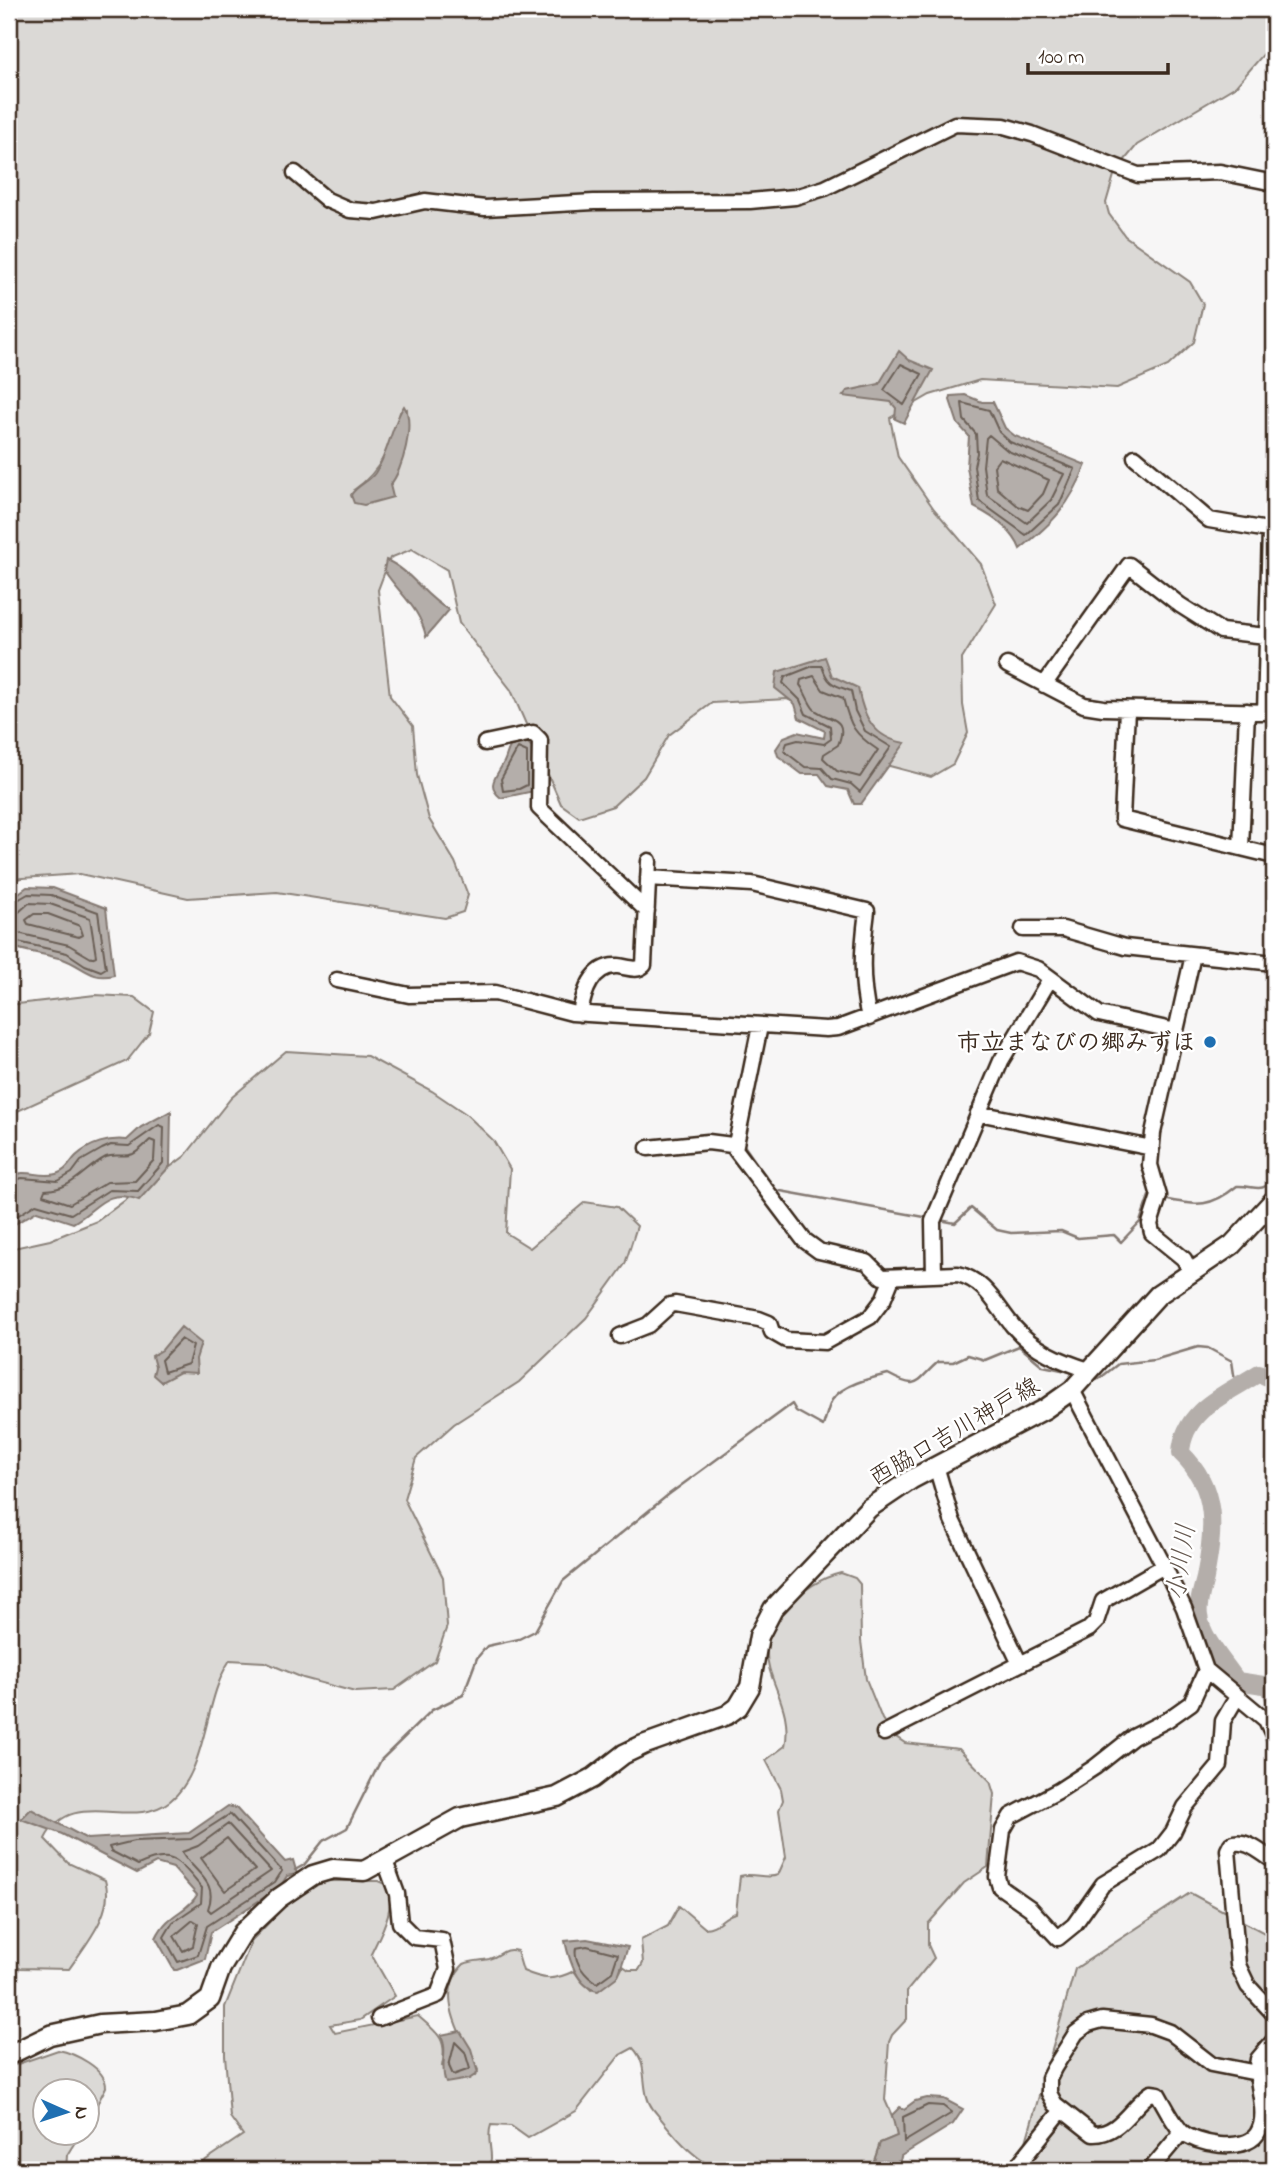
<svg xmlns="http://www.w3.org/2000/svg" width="1283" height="2179" viewBox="0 0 1283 2179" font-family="'Indie Flower','Klee One',sans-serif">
  <rect width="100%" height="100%" fill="#f7f6f6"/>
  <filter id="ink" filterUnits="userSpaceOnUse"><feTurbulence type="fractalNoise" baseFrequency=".0143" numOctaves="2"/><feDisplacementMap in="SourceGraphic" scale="14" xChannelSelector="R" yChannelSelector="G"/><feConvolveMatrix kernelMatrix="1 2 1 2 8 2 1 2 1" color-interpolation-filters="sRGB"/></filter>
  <g filter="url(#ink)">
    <path fill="#dbd9d6" stroke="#8b827a" stroke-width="2" fill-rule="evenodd" d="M9,9H1274V42L1236,86L1137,145L1115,172L1106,203L1109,214L1125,236L1190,282L1203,304L1194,342L1168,366L1117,388L980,380L930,395L890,418L898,457L934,509L981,564L996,604L962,659L963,705L968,733L953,764L931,777L882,764L824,715L787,699L712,703L669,735L644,777L613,806L579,817L561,804L511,690L459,623L447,570L412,549L390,558L378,590L390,696L413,726L417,775L429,819L455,862L468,895L463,912L445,918L277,892L188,898L80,874L9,879ZM407,409C409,444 404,458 389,488L355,489C381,471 393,443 400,412Z
      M95,995L134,997L154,1012L149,1033L127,1061L9,1115V1005Z
      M286,1051L367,1056L432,1091L466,1114L493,1140L510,1169L506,1233L530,1248L585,1202L617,1207L637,1226L625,1264L586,1318L519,1382L454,1424L416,1458L404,1499L443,1577L447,1626L435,1661L394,1690L355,1692L303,1678L265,1662L230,1660C203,1701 208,1771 170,1801C131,1832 72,1785 45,1839L68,1863L105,1880C115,1911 86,1944 69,1969L19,1968L9,1962V1249L50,1240L97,1221L185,1156L231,1098Z
      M841,1573L855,1578L860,1584L861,1641L866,1679L882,1719L893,1735L905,1743L959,1749L990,1781L994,1794L988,1867L964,1883L928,1924V1945L934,1958L907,1991V2019L892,2035L889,2042L885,2100L896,2125L897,2136L880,2143L871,2170C848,2170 726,2175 714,2168C688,2154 671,2131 653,2109C639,2091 650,2065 633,2048L620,2055L576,2111L528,2138L511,2126L491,2125C485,2141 496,2155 488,2170H191L243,2135L230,2117L225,2055V2007L252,1940L284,1907L319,1881H378L385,1884C399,1903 380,1935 371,1954L395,1996L360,2020L330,2025L335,2033L418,2016C438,2033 448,2039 442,2066L475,2076L478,2070C463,2038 432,1995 464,1964C472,1960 480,1961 489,1959C501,1956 503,1947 517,1951L523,1971C544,1980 554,1981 574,1971L591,1990L618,1976L623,1966L629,1970H639L643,1963L641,1940L668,1926L679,1906L705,1928C718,1928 723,1915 736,1913L740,1876C753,1872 766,1880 778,1875L786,1857L779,1810L783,1800L781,1789L766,1760L785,1746C797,1691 736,1660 788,1606C802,1591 820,1578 841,1573Z
      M1190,1893L1274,1938V2170H1018L1075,1969Z
      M58,2050C74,2053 106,2068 106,2087L88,2122V2092H46V2134H80L67,2155L66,2170H9V2067Z"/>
    <path fill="#b4aeaa" stroke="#847972" stroke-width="2" d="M899,351L909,360L933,370L904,423L895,419L896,408L891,402L843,396L847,391L879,384Z
      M965,395L982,402H993L1005,428L1015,436L1086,465C1070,505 1054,522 1020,549C1013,530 992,516 974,507L967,467L969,436L958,424L950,400L951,396Z
      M404,406C415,422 403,471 390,485L393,497L364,505L354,503L351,495C357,485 369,482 375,473C389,453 391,425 404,406Z
      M386,560C411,570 424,597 449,610L426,637C420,607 398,593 384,570Z
      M825,657L832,676L858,688C863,717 874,738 905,743L861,804H854L848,790L828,786L819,774H802L778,756L776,749L784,737L797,732L824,738L825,731L799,718L795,704L775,688L777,672Z
      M515,741H526L533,748L534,791L501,798C485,785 497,776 504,762C508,754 507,747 515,741Z
      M27,887L53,888L106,908L114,975C91,981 83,966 63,959C45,954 27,952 9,946V900Z
      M171,1111L170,1166L139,1200C104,1187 98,1210 73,1223L37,1211L15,1224L9,1232V1177C26,1167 39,1179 56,1174C67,1171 69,1163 76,1156C90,1143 109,1138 127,1140L141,1127Z
      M181,1327L201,1343L196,1359L197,1373L180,1372L161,1382L153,1375L155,1367L152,1356L162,1350Z
      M228,1806L236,1808L285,1862L293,1860L297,1874L287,1876L280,1887L211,1932L205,1959L177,1970H174L156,1938C168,1912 187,1913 197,1895L173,1868L156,1863L137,1873L62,1834L21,1819L31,1809L87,1839L189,1833Z
      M587,1939L628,1947L618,1976L598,1991C577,1988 569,1959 565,1941Z
      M460,2031L471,2049L478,2073L469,2079L446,2083C439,2067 449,2051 441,2035Z
      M927,2098L944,2099L963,2109L953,2124L901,2156L899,2170H871L880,2143L897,2136L892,2115L900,2107L904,2109L915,2101Z"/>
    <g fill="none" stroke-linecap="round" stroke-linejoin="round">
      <path stroke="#6b5f56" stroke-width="2" d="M901,364L922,374L904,405L884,390Z
        M962,403L989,410L999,432L1010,442L1075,469L1059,505L1026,535L979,501L974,466L977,453L976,434L964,420Z
        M989,435L1008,451L1064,474L1051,500L1027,523L987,495L983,466L986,438Z
        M1000,458L1049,480L1043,494L1028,510L1018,506L997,488L994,466Z
        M813,666H822C828,685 834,685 851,691L855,711L865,731L891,747L860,792L851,784L832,779L822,768L805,767L784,751L787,743L798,740L824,744L831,739L830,726L806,714L800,700L783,683L785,677Z
        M814,676L823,690L843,698C850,726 854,734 878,750L860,777L837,771L823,758L824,754L838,745C850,715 827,721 814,709C809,704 805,691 800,685L801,680Z
        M518,748L527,752V785L519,789L503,791L501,779Z
        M9,905L28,894L51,895L98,912L106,968L101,971L85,965L67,953L9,940
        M9,914L19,912L29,903L50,904L90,918L96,956L91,958L69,945L9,931
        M34,914H48L80,926L83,935L79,937L28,924L26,920Z
        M150,1140L155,1142L154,1160L135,1181L107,1182L70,1204L43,1195L45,1190C73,1190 83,1169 106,1157C115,1153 124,1158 133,1154C139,1151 145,1145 150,1140Z
        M9,1182L22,1178L58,1181L72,1173L81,1161L102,1149L111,1145L129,1146L159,1125L164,1127L163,1163L138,1191L109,1190L71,1214L36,1204L9,1221
        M181,1339L193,1346L188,1364L164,1372L161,1360Z
        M230,1814L282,1871L275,1882L207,1926L198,1955L178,1962L164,1937L173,1922L201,1903L202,1888C178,1860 173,1849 138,1865L111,1851L109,1847L134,1841L191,1839Z
        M228,1824L271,1871L211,1912L208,1909C219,1881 194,1873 182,1852L198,1846Z
        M227,1838L255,1870L225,1891L201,1858Z
        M193,1920L198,1923L193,1946L183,1951L174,1936Z
        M587,1946L618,1954L612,1972L597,1983C586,1977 573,1962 576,1948Z
        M455,2042L465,2052L470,2069L453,2075L449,2066Z
        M928,2105L943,2106L952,2113L904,2142L903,2117Z"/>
      <path stroke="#847972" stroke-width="2.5" d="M743,1144L775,1190L930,1218
        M1163,1199C1196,1205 1209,1209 1237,1186C1255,1185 1261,1195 1274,1178
        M940,1220L955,1223L971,1208L997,1230L1011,1233L1061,1231L1078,1238L1114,1235L1121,1242L1140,1222L1149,1196L1153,1197
        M1093,1377L1099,1379L1118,1364L1154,1360L1198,1347L1208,1348L1232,1361L1236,1388
        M295,1870L304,1865L323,1841L347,1828L381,1760L432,1710L463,1695L477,1658L487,1646L519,1639L535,1631L563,1581L668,1495L792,1404L796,1411L823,1426C826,1418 828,1407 832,1400C843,1384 871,1378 888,1374C919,1391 915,1382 938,1362H953L968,1355L985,1360L1019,1346L1043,1366L1076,1373"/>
      <path stroke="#b4aeaa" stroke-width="18" d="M1274,1146V1172
        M1274,1380L1259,1373C1227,1394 1183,1409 1181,1453C1219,1489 1214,1531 1205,1578C1202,1590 1197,1604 1199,1616C1202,1639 1224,1661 1237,1681L1270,1686L1274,1699"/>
      <defs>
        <path id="minor" d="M295,173L327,200L350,210L376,212L425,201L485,208L594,202L750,201L795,197L825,188L955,124L1004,126L1032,134L1138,175L1220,172L1274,183
          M1135,457L1209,520L1274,531
          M1007,665L1084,705L1103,708L1274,712
          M1044,685L1129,565L1180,605L1221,631L1266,636
          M1127,709L1122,819L1274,856
          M1265,712L1270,530
          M485,743L533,733L540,740L539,808L647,911
          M1241,848L1247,711
          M648,878L752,884L867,911C862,949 860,980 869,1018
          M1023,929H1063L1125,947L1274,963
          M337,980L409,995L495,993L572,1013L826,1029L838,1028L1016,962L1038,969L1099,1014L1176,1031
          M580,1014C583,994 592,964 618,966C628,967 637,972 644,965L649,861
          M978,1113L1152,1148
          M648,1148L708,1142L732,1145L804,1240L819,1251L867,1262L882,1277L958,1274C986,1281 996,1306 1013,1326C1034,1350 1060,1361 1089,1370
          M735,1149L760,1026
          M1191,1273L1184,1259L1152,1233L1150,1224L1159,1196L1150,1165L1153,1133L1193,955
          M934,1275L933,1221L1001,1061L1050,979
          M620,1336L648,1325L670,1305L675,1304L759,1319L769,1323L772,1332L786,1340L825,1342L870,1317L883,1300L892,1278
          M1072,1390L1164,1566L1184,1608L1206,1670L1266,1720L1274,1737
          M936,1466L952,1520L1020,1664
          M1206,1670L1191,1703L1167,1720L1133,1737L1095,1767L1058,1791L1011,1816L1003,1830L997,1877L1000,1887L1030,1908L1058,1938L1074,1925L1103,1884L1159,1850L1173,1832L1185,1807L1220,1765L1223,1721L1237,1697
          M884,1733L1089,1629L1096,1622L1103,1601L1164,1566
          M1274,1861C1261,1853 1246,1838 1231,1844L1228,1850L1238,1965L1248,1986L1274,2014
          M379,2018L438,1995L448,1969L442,1940L414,1937L400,1923L397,1894L385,1861
          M1257,2073L1211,2064L1170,2032L1151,2025L1102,2020L1088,2024L1076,2033L1054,2068L1049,2078V2093L1055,2104L1093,2134C1120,2135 1131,2106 1151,2093L1158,2094C1165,2106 1172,2121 1181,2131C1196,2145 1244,2153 1257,2134C1271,2113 1253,2081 1258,2059L1274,2040
          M1014,2170L1062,2110
          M1150,2170L1182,2132"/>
        <path id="major" d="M9,2055L50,2035L100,2024L156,2021L188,2015L210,1999L221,1968L243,1932L279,1898L313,1875L333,1869L364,1871L460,1818L557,1797L593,1778L624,1754L643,1745L727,1715L738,1707L750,1687L759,1636L773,1609L869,1508L912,1479L1045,1409L1072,1390L1158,1295L1232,1245L1274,1200"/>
      </defs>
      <use href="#minor" stroke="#3b2a1e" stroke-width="19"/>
      <use href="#major" stroke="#3b2a1e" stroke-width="23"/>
      <use href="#minor" stroke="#fff" stroke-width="14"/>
      <use href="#major" stroke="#fff" stroke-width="18"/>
    </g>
  </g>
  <circle fill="#1f6fb2" stroke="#fff" stroke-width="2.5" cx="1210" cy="1042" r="7"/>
  <g text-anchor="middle" stroke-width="5" stroke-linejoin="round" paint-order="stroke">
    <g font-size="24" font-weight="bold" fill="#3b2a1e" stroke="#fff" text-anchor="end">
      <text x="1196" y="1050">市立まなびの郷みずほ</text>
    </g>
    <g font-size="24" fill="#3b2a1e" stroke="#fff">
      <text transform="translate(954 1431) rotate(-30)" y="8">西脇口吉川神戸線</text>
    </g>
    <g font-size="26" font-style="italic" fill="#65584f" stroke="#fff">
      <text transform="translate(1180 1562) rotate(-82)" y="9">小川川</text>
    </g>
  </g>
  <rect width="1283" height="2179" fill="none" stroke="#fff" stroke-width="35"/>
  <rect x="18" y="18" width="1248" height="2144" fill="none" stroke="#3b2a1e" stroke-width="2.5" filter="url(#ink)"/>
  <g transform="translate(66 2112) rotate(93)"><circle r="33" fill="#ffffff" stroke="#b1aaa5" stroke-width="2"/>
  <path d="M0-5L12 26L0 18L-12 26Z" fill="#1f6fb2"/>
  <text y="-10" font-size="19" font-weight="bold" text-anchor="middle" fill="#3b2a1e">N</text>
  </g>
  <path d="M1028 63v10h140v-10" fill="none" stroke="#3b2a1e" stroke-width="3.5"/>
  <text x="1038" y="63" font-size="21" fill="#3b2a1e" stroke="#ffffff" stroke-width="5" paint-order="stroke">100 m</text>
</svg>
